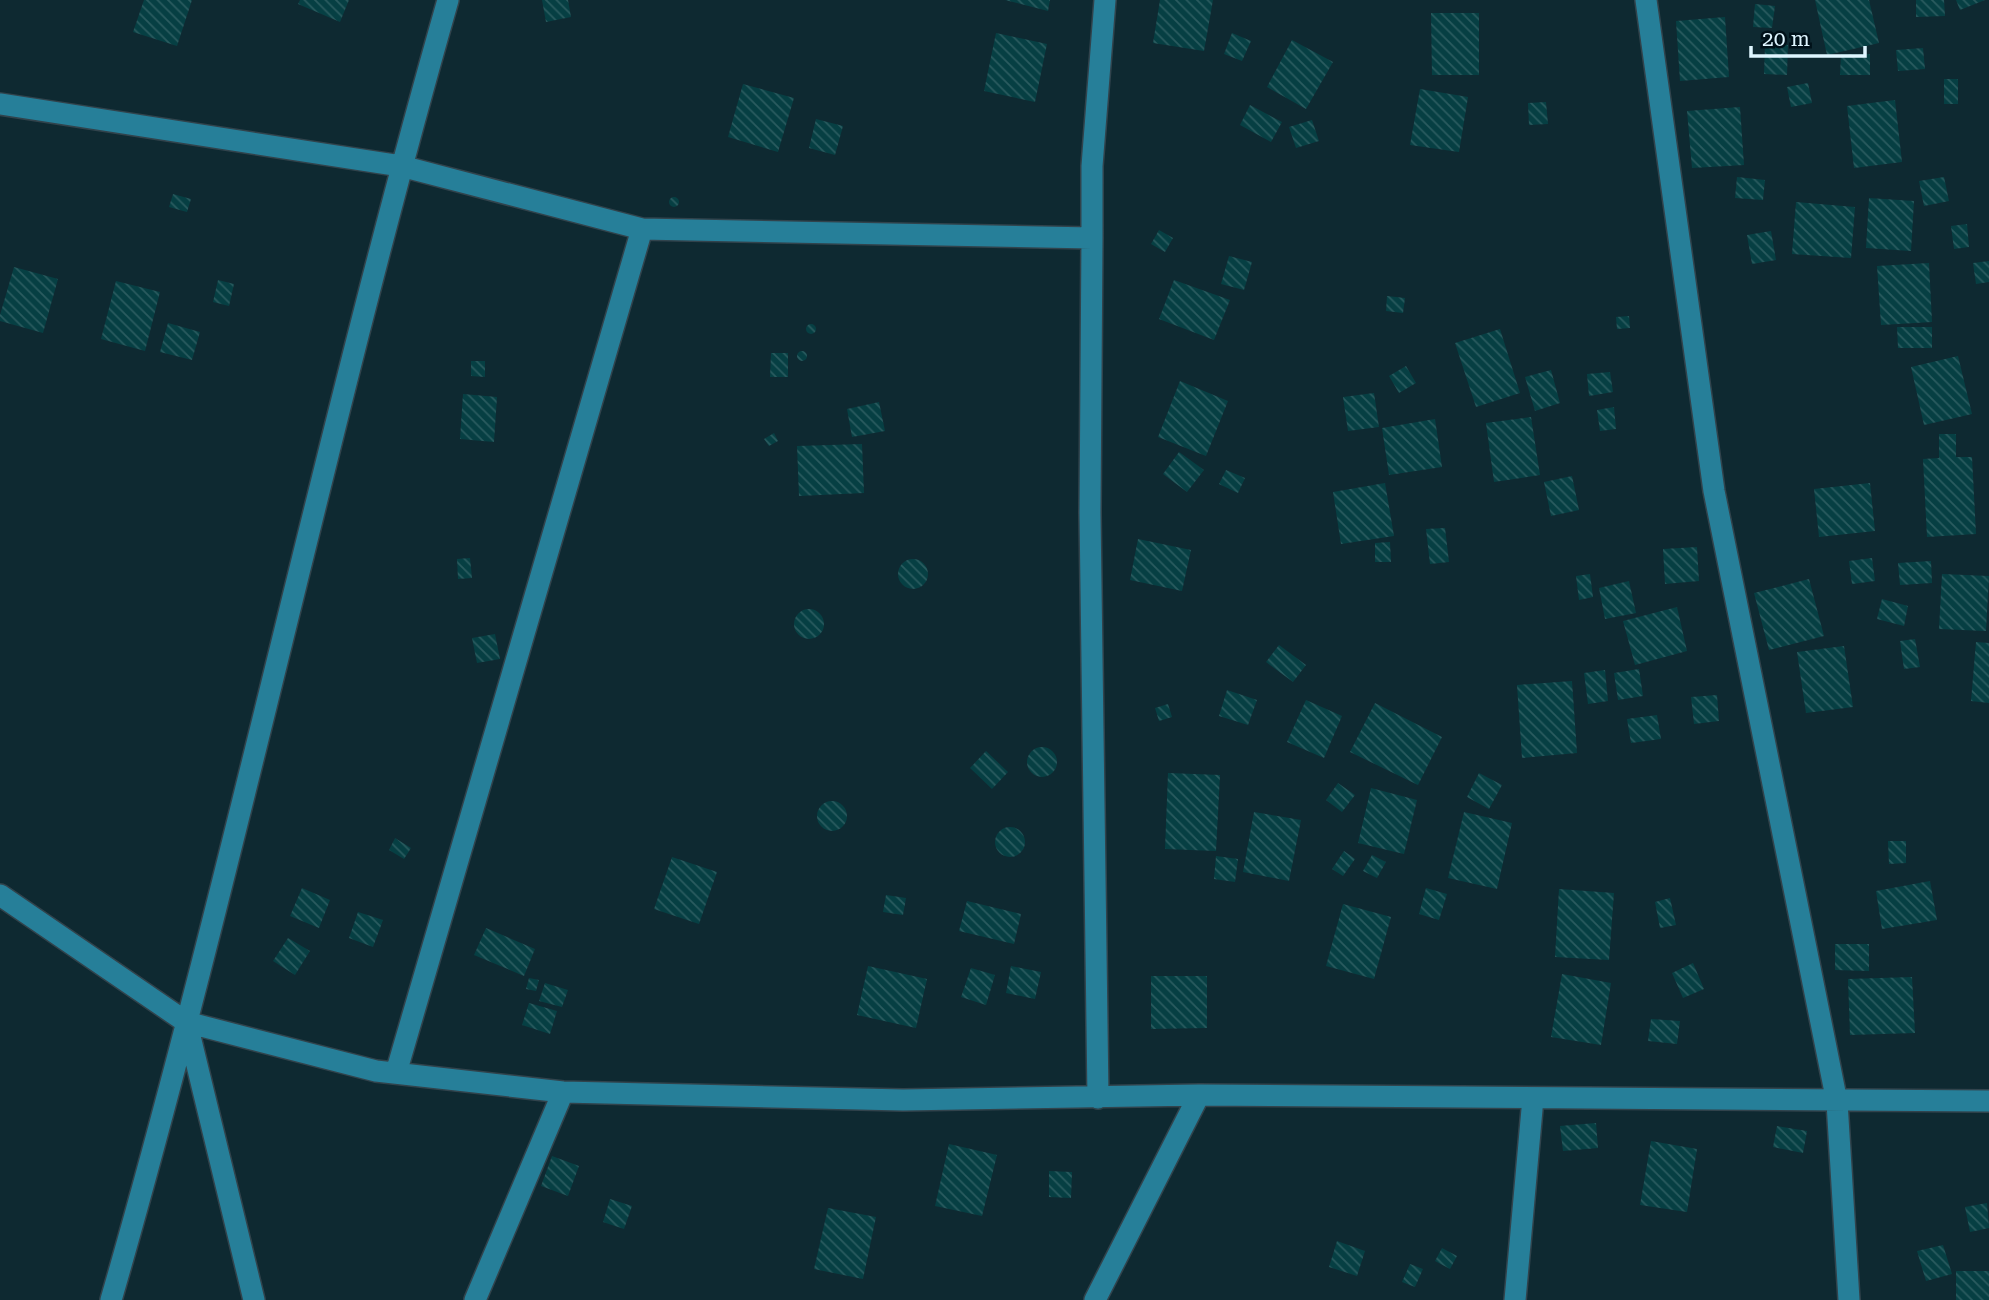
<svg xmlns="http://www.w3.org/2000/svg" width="1989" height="1300" viewBox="0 0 1989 1300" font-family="'Roboto Serif',serif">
  <defs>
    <pattern id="building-back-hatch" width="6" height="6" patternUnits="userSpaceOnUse" patternTransform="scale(1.75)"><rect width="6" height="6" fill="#063f43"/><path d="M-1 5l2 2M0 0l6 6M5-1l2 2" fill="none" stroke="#2a5b5f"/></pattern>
  </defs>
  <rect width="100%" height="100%" fill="#0e2931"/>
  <path fill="url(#building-back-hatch)" d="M144,0H192L177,46L133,32Z
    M300,0H349L340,22L298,4Z
    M542,0H568L571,17L546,22Z
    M1005,0H1050L1048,11Z
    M1160,0H1213L1204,51L1153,43Z
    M1815,0H1869L1879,43L1827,55Z
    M1916,0H1944L1945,16L1916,17Z
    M1956,0H1985L1960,10Z
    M1755,4L1775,6L1772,28L1753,27Z
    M1431,13H1479V75H1432Z
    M1725,17L1729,77L1680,81L1676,21Z
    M996,33L1047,44L1035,102L984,91Z
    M1232,33L1251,41L1242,61L1224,54Z
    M1292,40L1333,62L1306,109L1267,87Z
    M1765,45H1788L1787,75L1764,74Z
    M1923,48L1925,69L1898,71L1896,50Z
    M1841,54H1870V75H1840Z
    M1944,79H1958V104H1944Z
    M1808,83L1812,103L1791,107L1787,87Z
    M743,84L794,98L778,152L728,137Z
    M1420,89L1468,97L1459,152L1410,145Z
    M1895,100L1902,162L1854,168L1847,106Z
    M1546,102L1548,124L1529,125L1528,103Z
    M1250,105L1282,122L1271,142L1240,125Z
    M1740,107L1744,165L1692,168L1687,111Z
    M816,119L843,126L835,155L809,148Z
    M1312,120L1319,141L1296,148L1289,127Z
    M1737,177L1765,180L1763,200L1735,198Z
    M1944,177L1949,201L1924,206L1919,181Z
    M173,194L191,199L187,212L169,207Z
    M669 202a5 5 0 1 1 10 0a5 5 0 1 1-10 0Z
    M1869,198L1914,201L1911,251L1866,248Z
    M1796,202L1855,207L1851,258L1792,254Z
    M1967,224L1969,247L1954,249L1951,226Z
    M1159,230L1173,238L1165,252L1151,244Z
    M1771,231L1776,260L1752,264L1747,235Z
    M1229,256L1252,262L1244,290L1221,284Z
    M1989,261V282L1976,284L1973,263Z
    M1929,263L1932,322L1881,325L1877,266Z
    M14,267L58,279L43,333L0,321V315Z
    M218,280L234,284L229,306L213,302Z
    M1174,280L1230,300L1214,340L1159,319Z
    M116,281L160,292L145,351L101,339Z
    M1387,296L1405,298L1403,313L1386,311Z
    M1629,316L1630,328L1617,329L1616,317Z
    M168,323L200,332L192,360L160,352Z
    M806 329a5 5 0 1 1 10 0a5 5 0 1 1-10 0Z
    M1897,327H1932V348H1898Z
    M1500,329L1520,393L1476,407L1455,343Z
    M797 356a5 5 0 1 1 10 0a5 5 0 1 1-10 0Z
    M771,353H788V377H770Z
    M1958,356L1972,414L1924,425L1911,367Z
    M471,361H485V377L471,376Z
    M1406,366L1416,383L1399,393L1389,376Z
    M1551,370L1560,403L1535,411L1525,377Z
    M1610,372L1613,392L1589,396L1587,374Z
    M1180,381L1228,401L1206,456L1158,437Z
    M1374,393L1379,427L1348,431L1343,397Z
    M463,394L497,397L494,442L460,439Z
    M879,402L885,431L852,437L847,409Z
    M1614,407L1616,429L1600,431L1597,410Z
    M1531,417L1540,475L1494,482L1486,423Z
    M1435,419L1442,467L1389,475L1382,428Z
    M774,433L778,441L769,446L764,439Z
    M1939,434H1956V457H1972L1976,534L1927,537L1923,459L1939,458Z
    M862,444L864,493L799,496L797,446Z
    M1179,452L1204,470L1187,492L1163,474Z
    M1226,470L1245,478L1238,493L1219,484Z
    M1572,476L1579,510L1551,516L1544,482Z
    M1385,483L1394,536L1341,544L1333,492Z
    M1870,483L1875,531L1819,537L1814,489Z
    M1445,528L1449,562L1430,564L1426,529Z
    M1138,539L1191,550L1182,591L1130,580Z
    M1390,542L1391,562H1375V543Z
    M1697,547L1699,581L1665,584L1663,549Z
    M470,558L472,578L458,579L457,559Z
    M1872,558L1875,581L1852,584L1849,561Z
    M898 574a15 15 0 1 1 30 0a15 15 0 1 1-30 0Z
    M1931,561L1932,583L1900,585L1898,563Z
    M1590,574L1593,597L1579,600L1576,576Z
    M1942,574L1989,576L1986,631L1939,629Z
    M1809,579L1824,636L1769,650L1754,593Z
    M1629,581L1636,613L1605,619L1599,588Z
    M1882,599L1908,606L1904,626L1877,619Z
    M1677,607L1687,651L1635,665L1623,621Z
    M794 624a15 15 0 1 1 30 0a15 15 0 1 1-30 0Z
    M495,634L500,659L477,663L472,638Z
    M1915,639L1920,667L1904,669L1900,641Z
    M1976,642L1989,643V703L1971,701Z
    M1279,645L1306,665L1293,682L1266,662Z
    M1844,646L1853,707L1806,713L1797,652Z
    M1639,669L1643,696L1618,700L1614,673Z
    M1605,670L1608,701L1588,704L1584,673Z
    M1572,681L1577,753L1522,758L1517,685Z
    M1227,690L1257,700L1248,725L1219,716Z
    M1717,695L1719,721L1694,724L1691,697Z
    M1306,700L1342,716L1324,758L1287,742Z
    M1375,703L1442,737L1418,785L1350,752Z
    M1168,704L1172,717L1159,721L1155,708Z
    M1657,715L1661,739L1631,743L1627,719Z
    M1027 762a15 15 0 1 1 30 0a15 15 0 1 1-30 0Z
    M986,751L1008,772L992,789L970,768Z
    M1168,773L1220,775L1216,851L1165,849Z
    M1479,773L1502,785L1489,809L1467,797Z
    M1338,783L1355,795L1342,812L1326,800Z
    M1371,788L1417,800L1404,854L1358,843Z
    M817 816a15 15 0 1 1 30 0a15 15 0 1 1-30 0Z
    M1254,812L1301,820L1289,881L1243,872Z
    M1464,812L1512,823L1497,889L1448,878Z
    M995 842a15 15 0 1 1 30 0a15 15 0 1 1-30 0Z
    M395,838L411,848L404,859L389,850Z
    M1888,841H1906V863L1889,864Z
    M1344,851L1355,859L1343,876L1332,869Z
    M1372,855L1386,862L1377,878L1363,871Z
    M1216,856L1238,859L1235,882L1214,879Z
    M672,857L717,872L699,924L654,909Z
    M1930,881L1937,920L1882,929L1876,891Z
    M302,888L330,900L319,928L290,916Z
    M1426,888L1447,894L1439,920L1419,914Z
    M1559,889L1614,893L1609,960L1555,957Z
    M886,895L906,898L903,915L883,912Z
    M1670,898L1676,925L1660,928L1655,902Z
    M967,901L1021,914L1014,944L959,931Z
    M1343,904L1391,917L1374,979L1326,966Z
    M358,912L383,920L373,947L349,938Z
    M486,928L535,949L524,976L474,955Z
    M288,938L310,951L295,975L273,961Z
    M1835,944H1869V971L1835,970Z
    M1693,963L1704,989L1683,998L1672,973Z
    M868,966L927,979L916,1028L857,1015Z
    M1011,966L1041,972L1035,999L1006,993Z
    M971,968L995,975L986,1005L961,997Z
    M1562,974L1611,983L1601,1045L1551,1037Z
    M1151,976H1207V1028L1151,1029Z
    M1912,977L1915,1033L1850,1035L1848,979Z
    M529,978L539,980L536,991L526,989Z
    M545,983L568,990L562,1007L539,1001Z
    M529,1003L557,1011L550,1034L522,1025Z
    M1651,1019L1680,1021L1677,1044L1648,1041Z
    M1596,1123L1598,1148L1563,1151L1560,1126Z
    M1777,1126L1807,1131L1803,1153L1773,1147Z
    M1651,1141L1697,1149L1687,1212L1640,1205Z
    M949,1144L997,1155L982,1216L935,1206Z
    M552,1156L579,1166L568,1196L541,1186Z
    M1049,1171L1072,1172L1071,1198L1049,1197Z
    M610,1199L632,1206L624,1229L603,1222Z
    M1987,1203L1989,1228L1970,1232L1965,1207Z
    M828,1208L876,1217L863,1279L814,1269Z
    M1337,1241L1365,1251L1357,1276L1329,1267Z
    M1943,1245L1952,1274L1926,1281L1917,1251Z
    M1442,1248L1457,1256L1450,1269L1435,1261Z
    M1410,1264L1423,1269L1415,1287L1402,1282Z
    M1956,1271H1989V1300H1956Z"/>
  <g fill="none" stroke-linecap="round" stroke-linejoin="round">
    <defs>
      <path id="minor" d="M1646,0L1714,491L1837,1102L1849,1300
        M0,104L401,166L642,229
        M0,895L186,1022L376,1071L563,1092L903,1100L1199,1095L1989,1101
        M187,1024L254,1300
        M396,1073L642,229L1092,238
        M1098,1098L1090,513L1092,238V166L1105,0
        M111,1300C235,870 325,431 448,0
        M475,1300L563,1092
        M1095,1300L1199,1095
        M1515,1300L1533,1098"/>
    </defs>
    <use href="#minor" stroke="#31434c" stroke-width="24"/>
    <use href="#minor" stroke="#267f99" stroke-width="21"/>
  </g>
  <path d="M1751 46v10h114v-10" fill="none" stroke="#dff6ff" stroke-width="3.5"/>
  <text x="1762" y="46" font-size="21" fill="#dff6ff" stroke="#001119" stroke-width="5" paint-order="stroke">20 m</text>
</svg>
